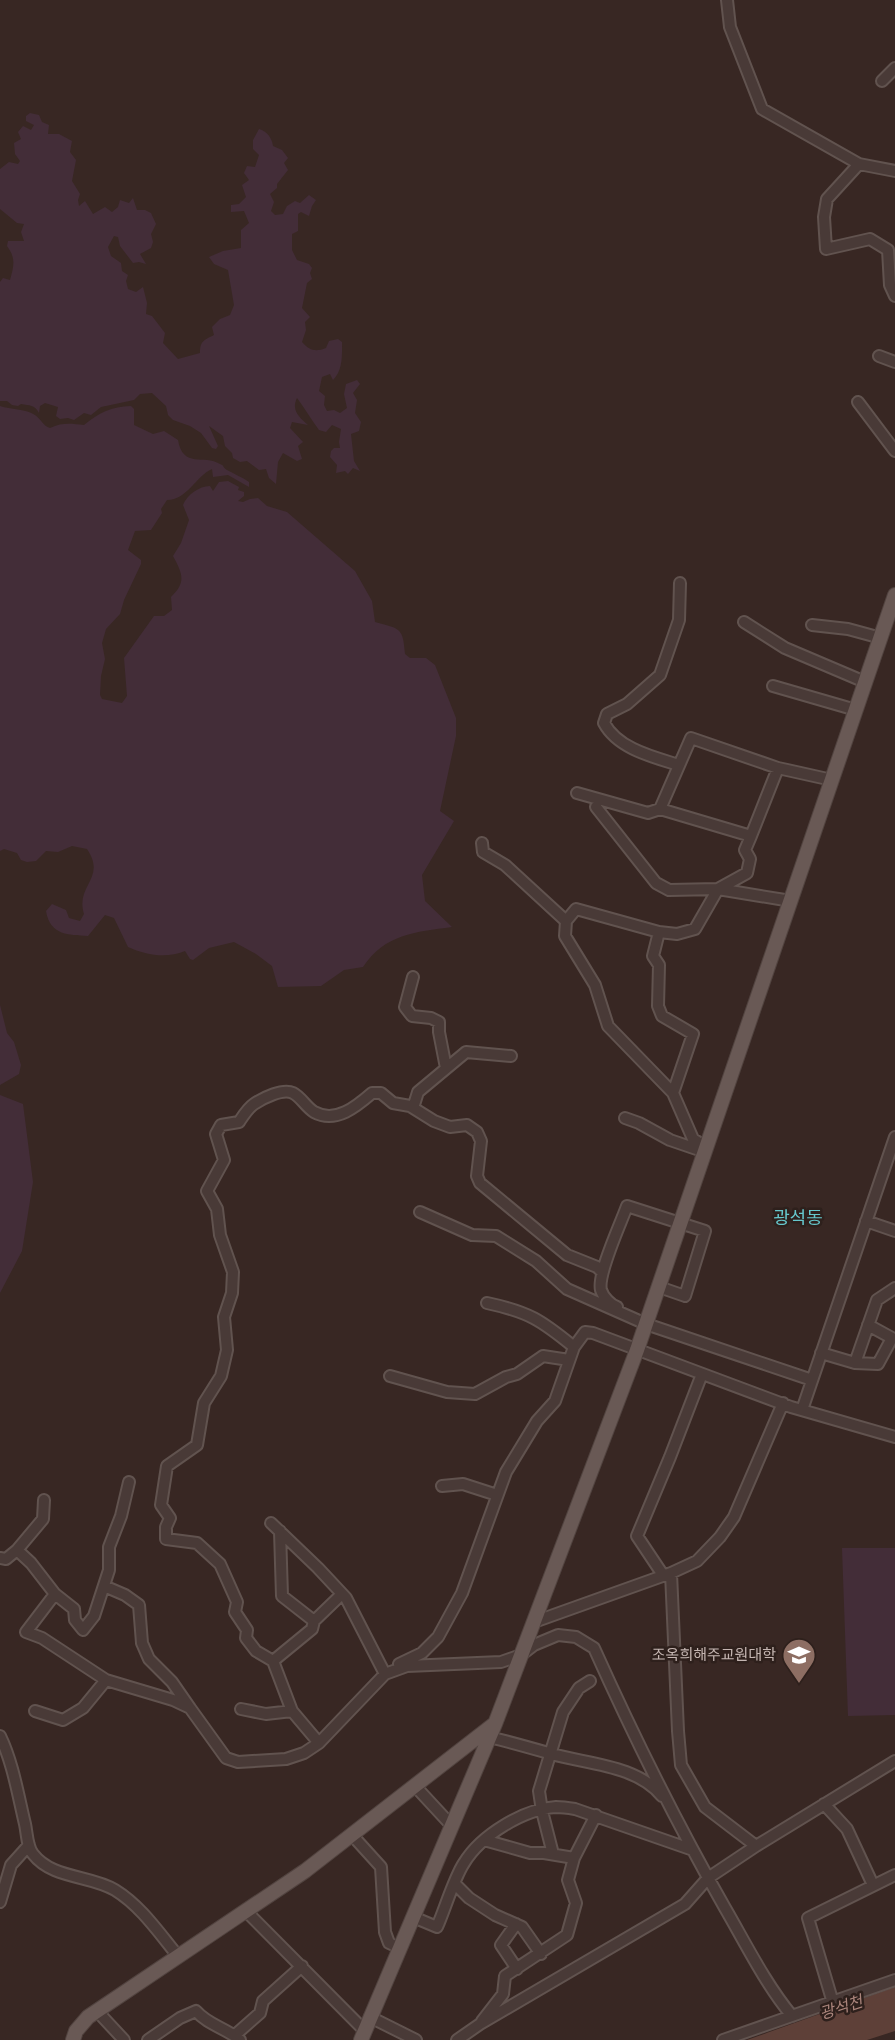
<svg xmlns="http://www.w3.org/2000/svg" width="895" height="2040" viewBox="0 0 895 2040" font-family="'DejaVu Sans','Noto Sans KR',sans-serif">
  <rect width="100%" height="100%" fill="#382723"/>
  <path fill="#432d38" d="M30,113L39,115L42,122L49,125L48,134H59L72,141L70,152L76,160L72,181L80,194L78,200L79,206L85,201L93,214L105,207L112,212L118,207L120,200L129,203L133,198L137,210H145L151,213L156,224L151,234L153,242L151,248L140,254L146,264L139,262L133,263L120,246L118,237L114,236L108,247L111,256L121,263L122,271L128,275L126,281L128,289L136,292L143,287L147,303L146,314L152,316L165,333L163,343L178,359L200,353C200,341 204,340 214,335L212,327L220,319L230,315L234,305L228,270L214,264L209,257L223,251L241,248V230L249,223L244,211L231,212V205L239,204L246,197L242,185L249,180L244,173L247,166L255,167L259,155L253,149V140L259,129C267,131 272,138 273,146L282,150L288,158L284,163L288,170L277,184V188L270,194L274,202L271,211L275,215L283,214L287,206L295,201L300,203L309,195L316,200L312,206L309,216L301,212L298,214V231L292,234V250L297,260L309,264L312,268L310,273L312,279L307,283L302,308L310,317L305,322L306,330L302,342C310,351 316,352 326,348L329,341L338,339L342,342C342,355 343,370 333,380L330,374L322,377L319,391L325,396L324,405L327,411L334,410L340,413L347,408L344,394L346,384L357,380L360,384L353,393L357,400L355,413L361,422L359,431L351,434L354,461L360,471L353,468L348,474L345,471L336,473L337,465L330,457L331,451L334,448H340L339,442L341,429L332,425L326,432L319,430C311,419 305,409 297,398C291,410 299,417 308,425L292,422L290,428L303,442L298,446L302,459L297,461L283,453L278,462L276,484L269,478L266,469L259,470L247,461L240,462L233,458L232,453L225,446L223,436L209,426L218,446L216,449L212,448L201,433L190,426L173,420L168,415L166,406L152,393L140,394L134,400L101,407L91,415L84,413L74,420L68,418L60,419L56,416L58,407L45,403L40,406L39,413C34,404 30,406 21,404L18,406L12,405L7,401H0V282L3,278L10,280C14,266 16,258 7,246L8,241H24L21,232L24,224L17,223L0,209V169L9,162L18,164L20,161L15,154L14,143L21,139L18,132L23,126L31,130L34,125L26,121V116Z
    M0,406C11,410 24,408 35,415C41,419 43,426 50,428C63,422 72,424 84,425C100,412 111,407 131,406L134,409V425L153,434L164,431L178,440C183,469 204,454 220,464C225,466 222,467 227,470C234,474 242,477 249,482V487L228,475L213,477L212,469C196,476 187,500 167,500L161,509L162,513L151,530L135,531L128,550L141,560V564L124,600L120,614L106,629L102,643L105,659L101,676L100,695L102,699L122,703L127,696L124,658L154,616H164L172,610L171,597C187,582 182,573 173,556L181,543L189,520L183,505C187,495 199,486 210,486L213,491L219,482L228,481L239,487L238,490L244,492V496L238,501L243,502L250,499L258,498L267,506L287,512L355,571L372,601L375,622C400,629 403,627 405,654L410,658H426L435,665L456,718V736L440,811L454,821L422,875L425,901L452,927C415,932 385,934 363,967L344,970L321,986L278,987L272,966L256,954L234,942L209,948L193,960L190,959L185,951C166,959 146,955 128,947L114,918L105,915L88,936C68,935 50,935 46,911L52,904L66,910L69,918L80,921L84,914C75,885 107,879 87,849L72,846L58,852L46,851L36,861L27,862L21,860L17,853L4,849L0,851Z
    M0,1005L7,1033L14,1042L21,1065L19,1074L0,1085Z
    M0,1095L23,1104L33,1182L22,1251L0,1293Z
    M842,1548H895V1715L848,1716Z"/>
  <path fill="#5e4038" d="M895,1987V2031L867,2040H747Z"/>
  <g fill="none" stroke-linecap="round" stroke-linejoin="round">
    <defs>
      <path id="minor" d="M727,0L730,27L762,109L859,164L895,171
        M882,81L895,68
        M859,164L827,199L824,217L826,249L870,239L888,250L890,285L895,296
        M879,356L895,362
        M858,402L895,451
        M744,622L785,648L865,682
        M812,625L848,629L881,638
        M773,686L856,710
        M679,765C653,757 618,749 604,723L607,714L627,704L660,675L679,620L680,583
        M577,793L648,813L660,809L751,836L778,768
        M596,807L656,883L669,890L718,889L791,901
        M660,809L691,738L778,768L832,780
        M482,843L483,852L505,865L566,921L565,936L595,985L608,1026L673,1093L693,1139L706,1147
        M566,921L576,909L659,932L677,934L695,929L718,889L747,873L750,859L745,850L751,836
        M659,932L653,956L659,965L658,1006L662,1016L693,1034L673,1093
        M413,977L405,1007L412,1016L431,1018L439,1022V1032L446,1068
        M413,1108L418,1092L466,1052L511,1056
        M625,1118L639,1123L670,1140L705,1152
        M420,1212L472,1235L496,1236L536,1261L567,1289L646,1324L812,1380
        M866,1221L895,1231
        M487,1303C529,1312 541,1320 574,1347
        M617,1307C611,1305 603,1297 601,1290C597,1274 621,1223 627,1206L705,1231L685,1296L659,1287
        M821,1353L855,1363L877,1300L895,1288
        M855,1363L878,1364L892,1338L868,1325
        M390,1376L447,1392L475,1394L506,1377L517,1374L543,1356L569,1360
        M802,1410L895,1137
        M442,1486L463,1484L497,1495
        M271,1523L318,1568L346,1598L385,1674
        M280,1531L282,1596L314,1621
        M17,1550L31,1563L55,1594L26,1632L42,1638L106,1680L173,1700L190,1708L226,1758L238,1762L286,1759L304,1753L319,1743L385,1674L407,1666L501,1662L521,1655L534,1645L558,1635L576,1637L594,1648C634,1737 677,1824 725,1908C747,1946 765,1983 792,2016
        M0,1558L6,1559L17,1550L43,1519L44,1500
        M671,1573L678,1731L681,1765L705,1807L756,1846
        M663,1575L637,1536L670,1457L702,1374
        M104,1586L125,1595L139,1605L142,1643L149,1659L172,1682L190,1708
        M55,1594L74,1609L75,1620L83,1630L94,1616L109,1570V1547L121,1516L129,1482
        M534,1622L671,1573L697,1561L720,1537L734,1517L783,1403
        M273,1661L256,1651L246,1638L247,1630L235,1612L237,1602L220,1564L197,1543L166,1539V1527L170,1518L161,1505L167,1466L197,1445L204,1403L221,1376L227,1350L224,1317L232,1293L233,1272L220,1235L217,1209L207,1191L224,1160L216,1134L221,1125L239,1122C243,1116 248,1108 254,1104C263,1098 283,1088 293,1093C301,1097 306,1107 314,1112C336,1124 357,1106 372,1093H381L393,1103L410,1106L434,1121L450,1127L467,1125L477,1132L481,1141L477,1176L480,1183L567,1255L597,1267L602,1272
        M399,1664L422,1653L438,1637L462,1593L506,1472L537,1421L555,1401L574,1347L585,1332L593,1333L791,1407L895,1437
        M241,1709L266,1714L292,1711
        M35,1711L63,1720L83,1708L106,1680
        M0,1736C13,1763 18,1795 25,1824C27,1833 27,1847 33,1854C52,1879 90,1875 115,1890C141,1906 159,1933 178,1956
        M489,1737C510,1742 531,1748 552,1754C587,1764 637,1765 662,1796
        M319,1743L292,1711L273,1661L312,1629L314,1621L342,1594
        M415,1786L452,1826
        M824,1804L847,1829L873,1885
        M352,1835L381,1867L385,1932L389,1943L400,1948
        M484,1840L530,1853H544L574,1858
        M553,1854L542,1811L539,1791L563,1712L579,1688L590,1681
        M455,1884L469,1898L495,1915L522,1927L541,1954
        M0,1902L11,1865L29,1845
        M246,1911L365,2031
        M413,1917L437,1927C445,1909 454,1878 464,1863C481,1835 524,1809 556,1807C562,1807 569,1808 575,1809L693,1850
        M516,1924L501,1945L517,1969
        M833,2003L808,1918L895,1875
        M97,2011L124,2040
        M370,2017L416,2040
        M482,2021L503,1994L505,1976L567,1935L576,1903L568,1880L574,1858L596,1815
        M235,2035L260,2013L263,2001L302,1966
        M148,2040L180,2018L196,2011C208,2025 226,2028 240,2040
        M457,2040L480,2024L685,1904L708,1878L756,1846L895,1761
        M723,2040L895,1980"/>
      <path id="major" d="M73,2040L76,2031L88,2017L305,1871L493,1725
        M361,2040L495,1724L637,1350L895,595"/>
    </defs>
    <use href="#minor" stroke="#61534f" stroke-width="14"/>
    <use href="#major" stroke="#524440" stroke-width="16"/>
    <use href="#minor" stroke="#493a37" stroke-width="10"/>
    <use href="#major" stroke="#695955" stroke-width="14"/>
  </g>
  <defs>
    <symbol id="university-pin" viewBox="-11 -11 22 30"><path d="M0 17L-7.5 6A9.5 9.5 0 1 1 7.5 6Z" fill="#8d6e63" stroke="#2e201c"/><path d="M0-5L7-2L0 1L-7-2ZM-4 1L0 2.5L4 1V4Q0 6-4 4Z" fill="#fff"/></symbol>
  </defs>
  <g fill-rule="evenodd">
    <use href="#university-pin" x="780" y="1636" width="38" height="52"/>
  </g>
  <g text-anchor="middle" stroke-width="5" stroke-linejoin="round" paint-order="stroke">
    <g font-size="15" fill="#c5b6b2" stroke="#2e201c" text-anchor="end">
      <text x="776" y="1660">조옥희해주교원대학</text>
    </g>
    <g font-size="16" font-style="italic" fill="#ab857c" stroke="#2e201c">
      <text transform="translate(841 2007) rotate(-18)" y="6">광석천</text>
    </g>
    <g font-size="18" fill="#66c7cc" stroke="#2e201c">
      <text x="798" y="1224">광석동</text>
    </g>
  </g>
</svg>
